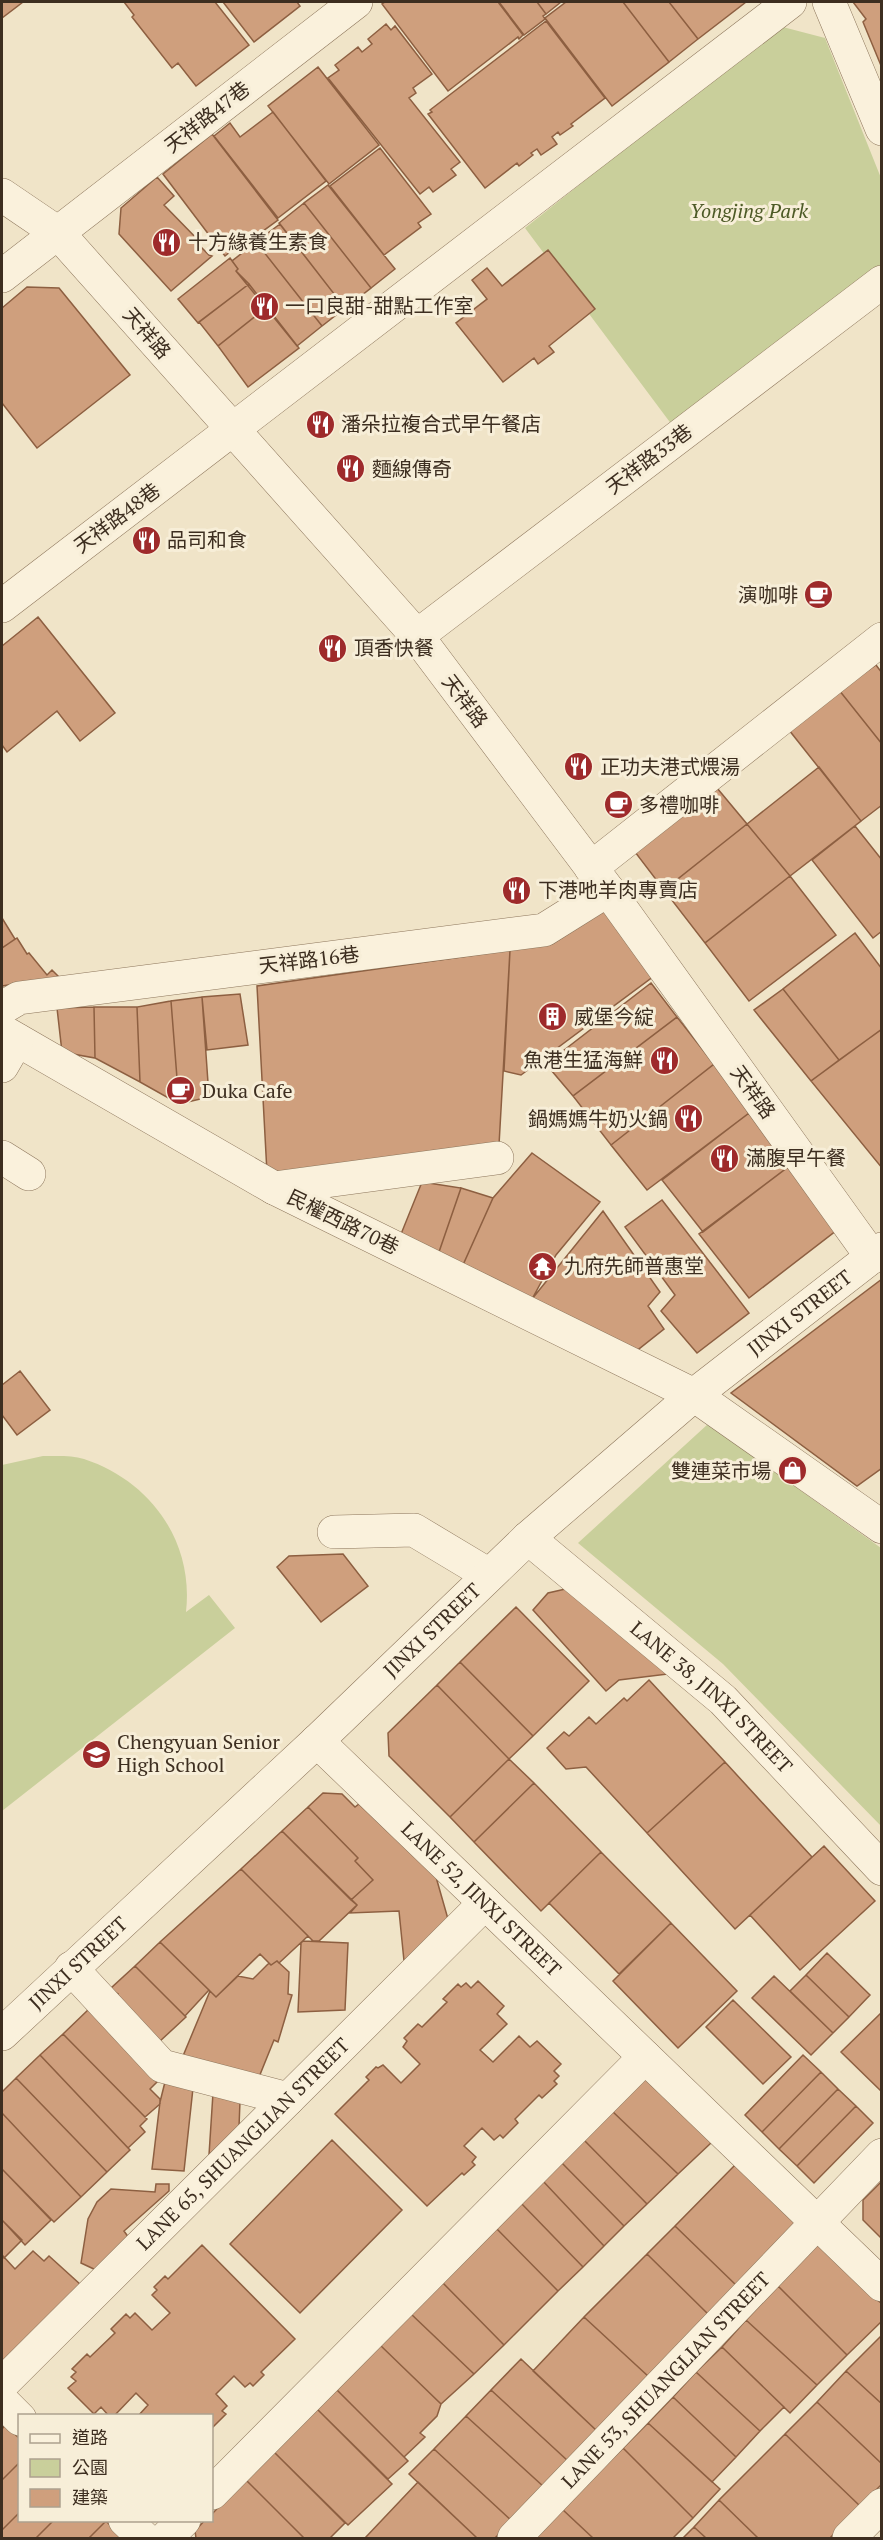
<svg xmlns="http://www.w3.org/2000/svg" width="883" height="2540" viewBox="0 0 883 2540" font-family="'PT Serif','Noto Sans TC',serif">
  <rect width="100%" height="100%" fill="#f0e4c8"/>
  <path fill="#c9cf9b" d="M779,26L825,38L881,178V270L672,425L525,228Z
    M708,1424L881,1548V1826L723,1664L578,1543Z
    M43,1456C56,1456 72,1455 84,1459C151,1481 194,1542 186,1612L209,1595L235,1628L2,1811V1465Z"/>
  <path fill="#cf9f7d" stroke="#8d5f41" stroke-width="1.5" d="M2,2H23L2,18Z
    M124,2H215L249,45L196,86L178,63L172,68L132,17L134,15Z
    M223,2H297L300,6L254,42Z
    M385,2H498L523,35L519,39L518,37L448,91L382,4Z
    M499,2H537L546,14L543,16L545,19L524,35Z
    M537,2H561L546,14Z
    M566,2H623L669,62L612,106L545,18Z
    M623,2H669L698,39L669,62Z
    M669,2H746L698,39Z
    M853,2H882V68L863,22L866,19Z
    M546,21L605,98L571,124L573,126L560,135L558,132L552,137L557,144L541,155L537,149L531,153L533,155L519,166L517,163L485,188L428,114L432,112L430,110Z
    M386,24L391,30L395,26L432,74L413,88L416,93L409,98L460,162L451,169L456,175L433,192L429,187L420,194L328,78L339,70L335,65L358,47L362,52L372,44L368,39Z
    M318,67L379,145L329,184L268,106Z
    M273,112L326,181L278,218L214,136L230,123L240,137Z
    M212,134L278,220L252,239L249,236L225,256L163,174Z
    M380,148L431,214L418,223L421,227L384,255L330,186Z
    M157,177L174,196L164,205L201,243L199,245L209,255L212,256L171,291L119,234L121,208Z
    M328,185L395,269L371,288L304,203Z
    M304,203L371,288L345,308L279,223Z
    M280,224L345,308L322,326L256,242Z
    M256,242L322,326L297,346L236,271L238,269L232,261Z
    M548,250L595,309L549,346L554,352L538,364L534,358L503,382L456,323L487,299L472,280L487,268L502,286Z
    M230,258L238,269L236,271L249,284L198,323L178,299Z
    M249,284L267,307L218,346L199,322Z
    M27,287L59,288L130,375L37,448L2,403V308Z
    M267,307L299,348L248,387L218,346Z
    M38,617L115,713L80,741L57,711L7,752L2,745V646Z
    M876,665L882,673V744L839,690Z
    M839,690L882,744V805L861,821L789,730Z
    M819,767L861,821L790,876L747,824Z
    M717,788L747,824L664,890L635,852Z
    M747,824L790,876L705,943L664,890Z
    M855,826L882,860V931L873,938L812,860Z
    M790,876L836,935L749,1001L705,943Z
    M606,909L654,976L521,1075L504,1071L510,950L552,944Z
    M2,918L15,939L2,948Z
    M855,933L882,969V1029L839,1060L783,989Z
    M17,938L27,954L29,953L47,975L52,970L59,977L2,986V948Z
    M510,950L499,1145L267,1173L257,986Z
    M651,983L677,1017L573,1096L546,1064Z
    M783,989L839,1060L811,1081L754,1010Z
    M240,994L248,1045L207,1050L202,997Z
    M202,997L209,1097L179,1104L171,1001Z
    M171,1001L179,1104L140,1082L137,1007Z
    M94,1007H137L140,1082L95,1058Z
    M94,1007L95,1058L62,1052L57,1008Z
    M677,1017L714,1064L611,1145L573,1096Z
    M882,1029V1168L811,1081Z
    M714,1064L749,1113L647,1190L611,1145Z
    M749,1113L788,1167L703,1232L662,1180Z
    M532,1153L600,1202L556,1255L532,1299L463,1265L493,1198Z
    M788,1167L837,1230L749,1298L699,1234Z
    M422,1182L461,1188L439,1252L401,1234Z
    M461,1188L493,1198L463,1265L439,1252Z
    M662,1200L749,1313L697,1353L661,1311L675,1295L625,1227Z
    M603,1211L660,1292L648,1306L664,1329L635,1352L532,1299Z
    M882,1279V1468L857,1486L731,1393Z
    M20,1371L50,1410L17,1435L2,1415V1385Z
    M343,1554L368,1586L321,1622L277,1567L289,1556Z
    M574,1587L668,1674L619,1680L606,1691L533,1610L548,1593Z
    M516,1607L589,1681L533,1736L460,1662Z
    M460,1662L533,1736L509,1759L437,1685Z
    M649,1680L725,1762L647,1833L586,1767L566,1769L547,1748L564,1732L569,1736L589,1717L596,1724L624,1698L627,1701Z
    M437,1685L509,1759L450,1817L389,1756L388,1733Z
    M509,1759L534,1783L474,1842L450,1817Z
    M725,1762L812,1857L735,1929L647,1833Z
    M534,1783L601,1852L541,1911L474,1842Z
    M323,1793L342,1794L355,1807L359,1804L436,1877L448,1919L404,1961L399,1911L350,1913L357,1905L351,1900L373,1880L355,1861L358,1858L308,1807Z
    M308,1807L358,1858L355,1861L373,1880L351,1900L282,1831Z
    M282,1831L357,1905L319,1941H313L241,1869Z
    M824,1846L875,1901L800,1970L750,1915Z
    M601,1852L671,1923L619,1974L549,1903Z
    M241,1869L308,1936L279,1963L277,1961L271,1965L260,1954L216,1997L160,1942Z
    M671,1923L737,1991L678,2048L613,1981Z
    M303,1941L348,1943L345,2010L298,2012L301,1943Z
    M160,1942L209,1990L185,2016L135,1966Z
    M827,1953L870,1995L849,2017L806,1975Z
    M277,1961L289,1972L288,1994L292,1995L278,2042L274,2040L259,2077L183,2056L210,1991L216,1997L238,1976L253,1979L269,1963L271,1965Z
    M135,1966L186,2017L159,2042L116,1996L118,1994L110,1989Z
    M806,1975L849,2017L833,2033L790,1991Z
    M774,1976L833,2033L811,2055L752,1998Z
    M478,1981L504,2006L497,2014L507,2024L480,2050L493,2062L519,2036L530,2047L537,2041L561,2064L554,2071L559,2076L554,2081L557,2084L542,2098L539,2095L515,2119L518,2123L503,2138L500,2135L494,2140L482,2128L464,2146L476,2157L472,2162L475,2165L464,2175L462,2173L427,2206L335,2114L369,2080L366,2077L376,2067L378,2068L383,2065L401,2083L420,2064L403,2047L407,2041L404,2038L418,2024L422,2027L447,2002L443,1999L458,1984L461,1987L466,1983L471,1988Z
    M733,2000L791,2057L763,2084L706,2027Z
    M90,2008L158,2081L150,2089L160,2099V2104L145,2117L63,2034Z
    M882,2012V2092L841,2052Z
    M63,2034L147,2119L140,2126L145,2132L128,2148L40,2055Z
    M40,2055L130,2150L107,2172L16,2078Z
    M803,2055L821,2072L762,2132L745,2115Z
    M821,2072L838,2089L779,2149L762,2132Z
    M16,2078L107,2172L81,2197L2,2113V2092Z
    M644,2078L712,2142L678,2174L611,2110Z
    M165,2082L193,2088L184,2171L152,2169L160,2102Z
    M838,2089L856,2106L797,2166L779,2149Z
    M213,2093L240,2101L239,2127L209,2155Z
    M856,2106L873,2123L814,2183L797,2166Z
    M611,2110L678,2174L647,2204L582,2138Z
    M2,2113L81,2197L54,2222L2,2169Z
    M582,2138L647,2204L624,2226L560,2161Z
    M332,2140L402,2210L300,2313L230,2244Z
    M560,2161L624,2226L604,2246L542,2180Z
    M735,2165L796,2223L737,2286L675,2226Z
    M2,2169L51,2220L25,2245L2,2220Z
    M542,2180L604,2246L583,2267L520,2202Z
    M882,2181V2239L863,2220V2200Z
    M156,2184H169V2191L124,2231L129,2238L96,2270L81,2263L88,2219L97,2202L111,2189L155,2192Z
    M520,2202L583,2267L558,2291L495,2227Z
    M2,2220L22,2240L4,2258L2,2255Z
    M675,2226L737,2286L709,2315L647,2254Z
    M495,2227L558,2291L504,2345L441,2281Z
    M818,2244L882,2304V2321L847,2355L778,2286Z
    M202,2245L295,2339L261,2372L264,2375L253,2386L250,2383L245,2387L234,2376L216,2394L227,2406L222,2411L226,2414L212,2428V2416H138L148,2405L136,2393L114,2416H109L101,2407L94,2414L68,2388L76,2381L71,2377L76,2372L72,2369L87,2354L90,2357L115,2333L111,2329L126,2314L130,2318L135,2313L152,2330L170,2313L152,2295L157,2290L154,2287L165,2276L168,2279Z
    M33,2251L44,2261L49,2256L81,2285L2,2364V2255L15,2269Z
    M647,2254L709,2315L649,2377L584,2317Z
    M441,2281L504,2345L474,2374L410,2313Z
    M778,2286L847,2355L817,2385L746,2320Z
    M410,2313L474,2374L441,2404L380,2345Z
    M584,2317L649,2377L597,2431L533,2371Z
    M746,2320L817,2385L790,2413L722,2347Z
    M882,2335V2404L846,2371Z
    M380,2345L441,2404L437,2416L420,2433L425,2437L404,2457L336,2389Z
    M722,2347L784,2407L760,2431L696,2372Z
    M521,2359L597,2431L568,2461L491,2390Z
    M846,2371L882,2404V2464L817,2402Z
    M696,2372L760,2431L736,2457L673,2397Z
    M336,2389L408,2461L388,2479L317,2409Z
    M491,2390L568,2461L544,2487L466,2416Z
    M673,2397L736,2457L712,2482L648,2423Z
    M817,2402L882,2464V2484L860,2506L785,2434Z
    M317,2409L392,2484L348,2525L274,2452Z
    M466,2416L544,2487L512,2521L434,2449Z
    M648,2423L720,2489L693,2518L623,2448Z
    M5,2425L20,2439V2462L2,2480V2429Z
    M785,2434L860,2506L830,2538H758L719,2500Z
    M623,2448L693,2518L673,2538H593L562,2509Z
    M434,2449L512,2521L495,2538H477L409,2474Z
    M274,2452L345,2523L330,2538H304L245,2479Z
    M20,2462V2512L2,2530V2480Z
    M245,2479L304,2538H196L195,2531L205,2520H212V2514Z
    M418,2482L477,2538H365Z
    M719,2500L758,2538H706L694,2527Z
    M562,2509L593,2538H534Z
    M20,2512V2520H54L36,2538H2V2530Z
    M54,2520H106V2521L89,2538H36Z
    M106,2521L120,2535V2538H89Z
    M694,2527L706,2538H683Z"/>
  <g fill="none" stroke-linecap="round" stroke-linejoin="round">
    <defs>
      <g id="minor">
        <path d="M829,2L882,129"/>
        <path d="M2,195L58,233L417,636L608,890L872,1257"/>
        <path d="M2,276L356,2"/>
        <path d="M2,606L790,2"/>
        <path d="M417,636L882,282"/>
        <path d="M591,868L882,639"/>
        <path d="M2,1008L19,998L544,930L608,890"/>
        <path d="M2,1031L274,1188L694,1395L882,1527"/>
        <path d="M2,1066L17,1040"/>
        <path d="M2,1157L29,1174"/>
        <path d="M274,1188L497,1158"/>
        <path d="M334,1532L414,1530L489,1575"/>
        <path id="s1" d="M528,1538L723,1700L882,1869"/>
        <path id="s2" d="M317,1741L882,2285"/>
        <path d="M71,1968L162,2066L288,2099"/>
        <path id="s3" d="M2,2034L317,1741L528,1538L694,1395L882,1249"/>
        <path id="s4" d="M2,2384L485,1903"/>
        <path d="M2,2401L20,2419"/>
        <path d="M212,2493L645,2057"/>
        <path d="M125,2520L144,2538"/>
        <path d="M166,2538L184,2520"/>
        <path id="s5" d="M514,2538L882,2155"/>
        <path d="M849,2538L882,2505"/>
      </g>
    </defs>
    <use href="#minor" stroke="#8d765c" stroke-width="34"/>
    <use href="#minor" stroke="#faf1dc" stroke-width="33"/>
  </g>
  <defs>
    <symbol id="restaurant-disc" viewBox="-11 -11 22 22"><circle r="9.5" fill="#9e2a2b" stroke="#f7eed8"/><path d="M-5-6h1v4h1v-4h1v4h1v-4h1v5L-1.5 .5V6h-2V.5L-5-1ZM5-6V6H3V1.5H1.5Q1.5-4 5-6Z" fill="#fff"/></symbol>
    <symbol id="cafe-disc" viewBox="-11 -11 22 22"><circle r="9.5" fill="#9e2a2b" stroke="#f7eed8"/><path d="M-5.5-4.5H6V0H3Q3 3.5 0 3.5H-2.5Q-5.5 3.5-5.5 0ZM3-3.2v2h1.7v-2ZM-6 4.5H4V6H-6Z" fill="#fff"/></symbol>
    <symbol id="building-disc" viewBox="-11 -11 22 22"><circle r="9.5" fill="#9e2a2b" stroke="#f7eed8"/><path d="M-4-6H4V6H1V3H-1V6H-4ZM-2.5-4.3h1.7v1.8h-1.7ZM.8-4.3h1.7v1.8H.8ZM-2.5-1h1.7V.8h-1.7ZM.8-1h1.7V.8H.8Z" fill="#fff"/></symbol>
    <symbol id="temple-disc" viewBox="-11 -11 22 22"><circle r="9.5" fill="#9e2a2b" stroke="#f7eed8"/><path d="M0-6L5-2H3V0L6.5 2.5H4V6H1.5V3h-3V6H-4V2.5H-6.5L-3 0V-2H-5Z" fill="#fff"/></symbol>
    <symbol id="shop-disc" viewBox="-11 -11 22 22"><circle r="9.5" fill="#9e2a2b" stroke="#f7eed8"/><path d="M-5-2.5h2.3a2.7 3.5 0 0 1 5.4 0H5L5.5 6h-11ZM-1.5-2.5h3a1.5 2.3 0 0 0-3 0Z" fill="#fff"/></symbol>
    <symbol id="school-disc" viewBox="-11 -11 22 22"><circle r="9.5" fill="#9e2a2b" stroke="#f7eed8"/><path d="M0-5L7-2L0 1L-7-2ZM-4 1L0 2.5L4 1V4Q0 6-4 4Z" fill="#fff"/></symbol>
  </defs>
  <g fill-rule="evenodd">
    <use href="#restaurant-disc" x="150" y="226" width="33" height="33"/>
    <use href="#restaurant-disc" x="248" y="290" width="33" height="33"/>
    <use href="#restaurant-disc" x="304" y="408" width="33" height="33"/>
    <use href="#restaurant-disc" x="334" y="452" width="33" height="33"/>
    <use href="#restaurant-disc" x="130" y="524" width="33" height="33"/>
    <use href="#cafe-disc" x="802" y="578" width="33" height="33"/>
    <use href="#restaurant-disc" x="316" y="632" width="33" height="33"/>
    <use href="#restaurant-disc" x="562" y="750" width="33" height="33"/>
    <use href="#cafe-disc" x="602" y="788" width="33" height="33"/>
    <use href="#restaurant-disc" x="500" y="874" width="33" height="33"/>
    <use href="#building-disc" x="536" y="1000" width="33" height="33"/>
    <use href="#restaurant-disc" x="648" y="1044" width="33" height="33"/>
    <use href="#cafe-disc" x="164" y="1074" width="33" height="33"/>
    <use href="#restaurant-disc" x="672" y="1102" width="33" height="33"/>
    <use href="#restaurant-disc" x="708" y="1142" width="33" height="33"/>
    <use href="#temple-disc" x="526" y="1250" width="33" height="33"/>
    <use href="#shop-disc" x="776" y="1454" width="33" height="33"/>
    <use href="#school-disc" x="80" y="1738" width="33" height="33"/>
  </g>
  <g text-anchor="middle" stroke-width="6" stroke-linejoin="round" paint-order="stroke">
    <g font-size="20" fill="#3d2e20" stroke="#f7eed8">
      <text transform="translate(207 117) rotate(-38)" y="7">天祥路47巷</text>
      <text transform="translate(147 333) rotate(49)" y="7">天祥路</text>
      <text transform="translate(649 459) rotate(-37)" y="7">天祥路33巷</text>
      <text transform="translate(117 518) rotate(-37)" y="7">天祥路48巷</text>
      <text transform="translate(465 701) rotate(53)" y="7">天祥路</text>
      <text transform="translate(309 960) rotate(-7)" y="7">天祥路16巷</text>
      <text transform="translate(753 1092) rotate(54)" y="7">天祥路</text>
      <text transform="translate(343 1222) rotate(26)" y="7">民權西路70巷</text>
      <text dy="7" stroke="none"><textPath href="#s3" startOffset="1076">JINXI STREET</textPath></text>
      <text dy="7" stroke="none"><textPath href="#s3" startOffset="590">JINXI STREET</textPath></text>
      <text dy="7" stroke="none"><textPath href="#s1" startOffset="243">LANE 38, JINXI STREET</textPath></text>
      <text dy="7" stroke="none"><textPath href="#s2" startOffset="228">LANE 52, JINXI STREET</textPath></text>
      <text dy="7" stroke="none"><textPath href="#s3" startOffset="104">JINXI STREET</textPath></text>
      <text dy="7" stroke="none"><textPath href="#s4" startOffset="340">LANE 65, SHUANGLIAN STREET</textPath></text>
      <text dy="7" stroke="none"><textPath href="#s5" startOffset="219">LANE 53, SHUANGLIAN STREET</textPath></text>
    </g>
    <g font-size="20" font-style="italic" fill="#4d5a26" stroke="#f7eed8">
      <text x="749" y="218">Yongjing Park</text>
    </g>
    <g font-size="20" fill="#3d2e20" stroke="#f7eed8" text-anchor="start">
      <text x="188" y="249">十方緣養生素食</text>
      <text x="285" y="313">一口良甜-甜點工作室</text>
      <text x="341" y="431">潘朵拉複合式早午餐店</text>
      <text x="372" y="476">麵線傳奇</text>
      <text x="167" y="547">品司和食</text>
      <text x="798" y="602" text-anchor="end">演咖啡</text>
      <text x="354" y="655">頂香快餐</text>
      <text x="600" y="774">正功夫港式煨湯</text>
      <text x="639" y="812">多禮咖啡</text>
      <text x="538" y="897">下港吔羊肉專賣店</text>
      <text x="574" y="1024">威堡今綻</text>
      <text x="643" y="1067" text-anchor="end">魚港生猛海鮮</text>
      <text x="202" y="1098">Duka Cafe</text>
      <text x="668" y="1126" text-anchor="end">鍋媽媽牛奶火鍋</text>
      <text x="746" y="1165">滿腹早午餐</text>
      <text x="564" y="1273">九府先師普惠堂</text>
      <text x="771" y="1478" text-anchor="end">雙連菜市場</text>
      <text x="117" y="1749">Chengyuan Senior<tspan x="117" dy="23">High School</tspan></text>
    </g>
  </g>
  <rect width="883" height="2540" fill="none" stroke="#3d2e20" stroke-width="6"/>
  <rect x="18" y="2414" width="195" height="108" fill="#f7eed8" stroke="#ada18e" stroke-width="1.5"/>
  <rect x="30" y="2434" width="30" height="9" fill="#faf1dc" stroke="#ada18e" stroke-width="1.5"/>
  <text x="72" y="2444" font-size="18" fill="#3d2e20">道路</text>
  <rect x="30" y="2459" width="30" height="18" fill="#c9cf9b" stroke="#ada18e" stroke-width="1.5"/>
  <text x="72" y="2474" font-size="18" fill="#3d2e20">公園</text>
  <rect x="30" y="2489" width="30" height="18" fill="#cf9f7d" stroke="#ada18e" stroke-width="1.5"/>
  <text x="72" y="2504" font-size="18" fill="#3d2e20">建築</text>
</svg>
